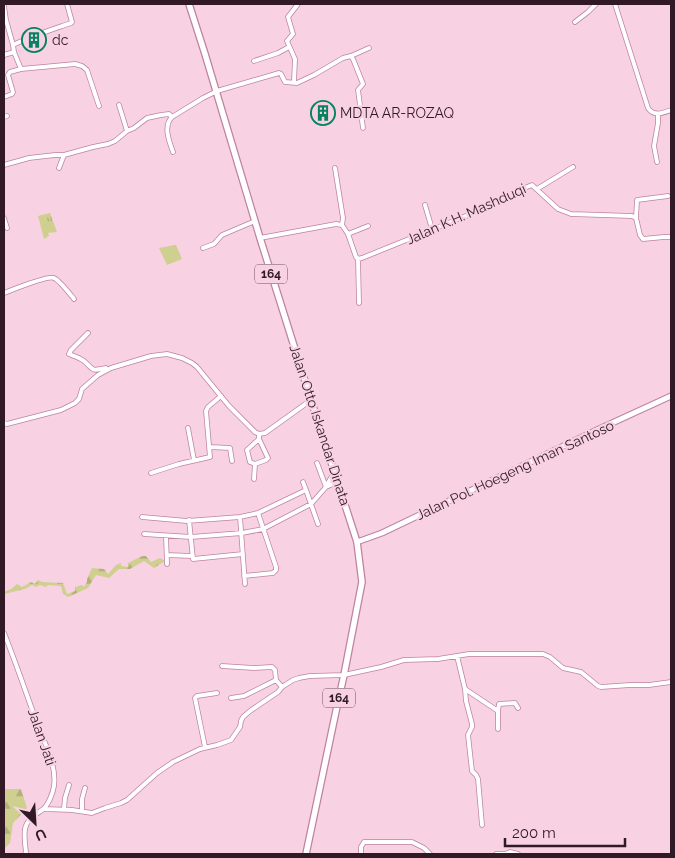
<svg xmlns="http://www.w3.org/2000/svg" width="675" height="858" viewBox="0 0 675 858" font-family="Raleway,sans-serif">
  <defs>
    <pattern id="grass-tufts" width="24" height="20" patternUnits="userSpaceOnUse" patternTransform="scale(1.25)"><rect width="24" height="20" fill="#cfcf90"/><path d="M3 7l-1-3M5 7V3M7 7l1-3M15 17l-1-3M17 17v-4M19 17l1-3" fill="none" stroke="#b2b17c"/></pattern>
    <pattern id="forest-firs" width="22" height="20" patternUnits="userSpaceOnUse" patternTransform="scale(1.25)"><rect width="22" height="20" fill="#cfcf90"/><path d="M5 1l3.5 6h-7zM16 11l3.5 6h-7z" fill="#b2b17c"/></pattern>
  </defs>
  <rect width="100%" height="100%" fill="#f8d1e3"/>
  <path fill="url(#grass-tufts)" d="M50,213L57,232L48,233L49,236L44,239L38,216Z
    M176,245L182,259L167,265L159,248Z"/>
  <path fill="url(#forest-firs)" d="M142,556H146L151,562L160,558L165,561L154,568L144,561L130,569H119L109,578L96,575L88,588L68,597L63,594L61,586L48,585L46,587L40,585L36,587L32,585L25,589L4,594V592L11,589L17,584L22,587L31,582L35,584L38,580L42,582L63,583L67,594L75,591V587L82,585L84,587L87,582V579L92,568L104,569L108,574L116,565L121,563V566L128,567V563Z
    M4,789H21L27,808L13,823L10,843L4,849Z"/>
  <g fill="none" stroke-linecap="round" stroke-linejoin="round">
    <defs>
      <path id="street" d="M615,4L648,108C654,117 663,113 671,110
        M4,6L6,20L13,45
        M575,22L588,12L596,4
        M14,52L21,69
        M4,55L14,52L13,45C32,36 51,30 71,23L72,22L67,4
        M351,56L369,48
        M254,61L278,53L289,47
        M294,82L295,59L287,41L293,34L288,17L298,4
        M4,97L12,94L13,92L8,75L10,72L21,69L75,64L82,66L87,70L99,106
        M119,105L127,131
        M4,117L7,116
        M173,152C169,141 163,126 172,117L203,98L217,91L279,73L281,74L285,82L297,83L314,75L343,58L351,56L353,59L363,84L358,90L363,128
        M657,162L654,146L658,123V114
        M4,165L29,158L55,155H64L93,147L108,144L115,141L127,131L134,128L147,118L161,115L169,114L172,117
        M59,168L64,155
        M335,168L343,218L342,225
        M537,189L573,167
        M425,205L432,229
        M4,218L7,228
        M636,218L637,200L668,196
        M348,234L368,226
        M260,238L336,224L342,225L348,234L356,257L358,259L362,258L488,207L517,191L532,185L558,209L571,214L632,216L636,218L640,235L643,239L664,237H671
        M203,248L214,244L222,235L255,221
        M358,259L359,303
        M4,293C12,290 48,275 54,278C60,281 70,294 74,299
        M88,333L71,350L69,354C74,356 80,358 84,361C95,371 91,371 106,368
        M4,423L7,424L61,410L75,403L79,399L82,389L98,375L111,368L151,356L167,354L182,358L192,363L197,367L229,406L255,432L259,434L265,433L311,400
        M188,428L194,460
        M259,439L247,450L250,462L255,464L266,460L268,458L259,439V434
        M210,447L230,448L232,461
        M317,463L326,487
        M151,473L179,464L210,457L206,411L208,407L221,396
        M254,479L255,464
        M303,482L306,490
        M326,486L334,473
        M142,517L187,521L240,517L258,513L306,490L318,524
        M240,517L245,584
        M189,520L193,559L243,554
        M144,534L191,537L242,533L263,529L311,504L326,487L337,482
        M166,536L167,564
        M167,555L192,556
        M244,576L273,573L276,570V567L258,513
        M4,633C16,663 26,693 37,723C44,742 57,765 54,786C53,793 48,806 42,810C35,815 27,819 25,829C24,836 25,845 26,852L25,854
        M457,656L465,689L466,701L472,724V727L468,735L472,771L476,775L478,779L482,825
        M222,666L254,668L272,667L275,670L276,680L282,687
        M465,689L498,711L499,704L515,703L518,708
        M231,698L244,696L276,680
        M498,711V729
        M205,747L195,698L197,696L217,693
        M44,809L72,810L92,813L105,808L121,803L127,800L157,773L173,762L200,749L217,745L231,740L240,727L241,721L243,717L250,711L278,692L282,687L293,680L299,678L310,676L344,675L381,667L404,660L438,659L469,654H543L550,657L563,668L581,672L598,686L601,687L630,685H649L671,682
        M64,809L65,798L69,785
        M82,811V799L85,788
        M361,854V847L364,842H412L424,848L430,854
        M496,854H505
        M505,854L510,852L518,854"/>
      <path id="secondary" d="M357,542L382,533L599,429L671,396"/>
      <path id="primary" d="M189,4L205,54L260,238L311,400L357,542L362,582L344,675L336,711L306,854"/>
    </defs>
    <use href="#street" stroke="#bf82a1" stroke-width="5.5"/>
    <use href="#secondary" stroke="#bf82a1" stroke-width="7"/>
    <use href="#primary" stroke="#bf82a1" stroke-width="8"/>
    <use href="#street" stroke="#fff" stroke-width="4"/>
    <use href="#secondary" stroke="#fff" stroke-width="5"/>
    <use href="#primary" stroke="#fff" stroke-width="5.5"/>
  </g>
  <defs>
    <symbol id="building-ring" viewBox="-11 -11 22 22"><circle r="9.5" fill="#f8d1e3" stroke="#068262" stroke-width="1.5"/><path d="M-4-6H4V6H1V3H-1V6H-4ZM-2.5-4.3h1.7v1.8h-1.7ZM.8-4.3h1.7v1.8H.8ZM-2.5-1h1.7V.8h-1.7ZM.8-1h1.7V.8H.8Z" fill="#068262"/></symbol>
  </defs>
  <g fill-rule="evenodd">
    <use href="#building-ring" x="20" y="26" width="28" height="28"/>
    <use href="#building-ring" x="309" y="99" width="28" height="28"/>
  </g>
  <g text-anchor="middle" stroke-width="4.5" stroke-linejoin="round" paint-order="stroke">
    <g fill="#f8d1e3" stroke="#6d515f" stroke-width="1">
      <rect x="255" y="264.5" width="32" height="19" rx="4"/>
      <rect x="323" y="688.5" width="32" height="19" rx="4"/>
    </g>
    <g font-size="12" font-weight="bold" fill="#311a26">
      <text x="271" y="278">164</text>
      <text x="339" y="702">164</text>
    </g>
    <g font-size="14" fill="#311a26" stroke="#f8d1e3" text-anchor="start">
      <text x="52" y="45">dc</text>
      <text x="340" y="118">MDTA AR-ROZAQ</text>
    </g>
    <g font-size="14" fill="#311a26" stroke="#f8d1e3">
      <text transform="translate(466 214) rotate(-24)" y="5">Jalan K.H. Mashduqi</text>
      <text transform="translate(320 425) rotate(72)" y="5">Jalan Otto Iskandar Dinata</text>
      <text transform="translate(515 470) rotate(-25)" y="5">Jalan Pol. Hoegeng Iman Santoso</text>
      <text transform="translate(42 737) rotate(71)" y="5">Jalan Jati</text>
    </g>
  </g>
  <rect width="675" height="858" fill="none" stroke="#311a26" stroke-width="10"/>
  <g transform="translate(35 823) rotate(155)" stroke="#f8d1e3" stroke-width="4" paint-order="stroke">
  <path d="M0-4L9 19L0 12L-9 19Z" fill="#311a26"/>
  <text y="-8" font-size="14" font-weight="bold" text-anchor="middle" fill="#311a26">U</text>
  </g>
  <path d="M505 838v8h120v-8" fill="none" stroke="#311a26" stroke-width="2.5"/>
  <text x="512" y="838" font-size="15" fill="#311a26" stroke="#f8d1e3" stroke-width="4" paint-order="stroke">200 m</text>
</svg>
